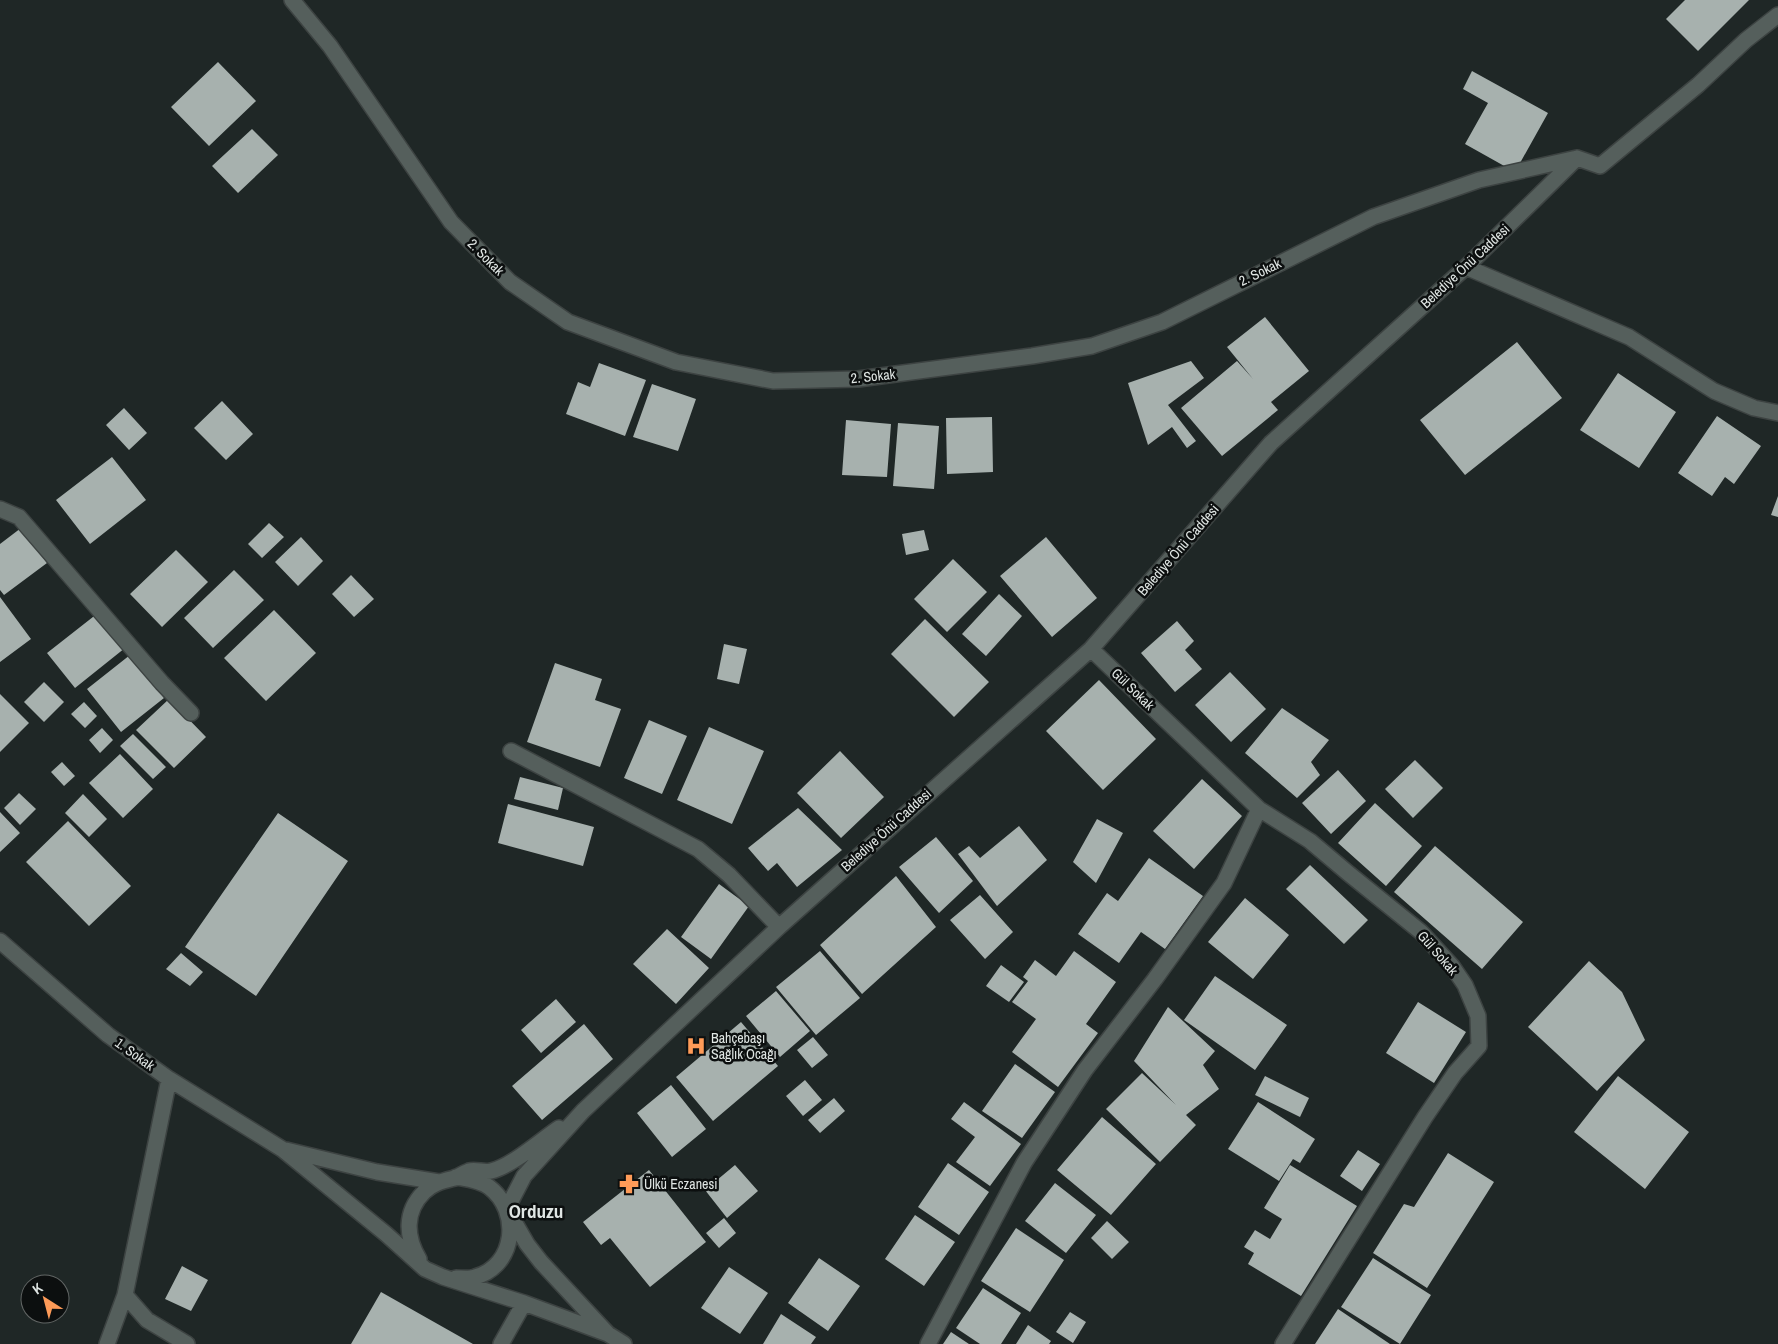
<svg xmlns="http://www.w3.org/2000/svg" width="1778" height="1344" viewBox="0 0 1778 1344" font-family="'Archivo Narrow',sans-serif">
  <rect width="100%" height="100%" fill="#1f2726"/>
  <path fill="#a7b1ae" d="M1685,0H1749L1698,51L1666,19Z
    M218,62L256,101L209,146L171,107Z
    M1472,71L1548,113L1515,172L1465,144L1488,103L1463,89Z
    M252,129L278,155L238,193L212,166Z
    M1265,317L1309,371L1271,402L1278,410L1222,456L1181,408L1237,361L1253,379L1227,347Z
    M1517,342L1562,398L1465,475L1420,420Z
    M1191,361L1204,378L1168,405L1196,441L1187,448L1172,427L1148,445L1128,383Z
    M599,363L646,380L625,436L566,414L578,382L590,387Z
    M1618,373L1676,412L1639,468L1580,430Z
    M652,384L696,399L678,451L633,437Z
    M222,401L253,434L226,460L194,428Z
    M124,408L147,433L129,450L106,425Z
    M1717,416L1761,446L1734,484L1725,477L1712,496L1678,473Z
    M992,417L993,472L947,474L946,418Z
    M846,420L891,424L887,477L842,475Z
    M898,423L939,426L934,489L893,486Z
    M112,457L146,500L90,544L56,500Z
    M1778,496V517L1771,515Z
    M269,523L284,537L262,558L248,544Z
    M21,528L47,563L4,595L0,590V544Z
    M924,530L929,550L906,555L902,534Z
    M301,537L323,561L298,586L275,562Z
    M1046,537L1097,598L1052,637L1000,576Z
    M176,550L208,582L162,627L130,594Z
    M953,559L987,592L947,632L914,599Z
    M234,570L264,600L213,648L184,618Z
    M351,575L374,599L354,617L332,594Z
    M999,594L1022,616L986,656L962,634Z
    M0,597L31,639L0,662Z
    M274,610L316,653L266,701L224,658Z
    M98,613L125,648L75,688L47,653Z
    M925,619L989,682L954,717L891,654Z
    M1177,621L1194,641L1185,650L1202,669L1175,692L1141,653Z
    M724,644L747,649L739,684L717,679Z
    M130,655L164,698L121,732L87,689Z
    M555,663L602,679L595,700L621,709L600,767L527,742Z
    M1230,672L1266,709L1231,742L1195,705Z
    M1099,680L1156,739L1103,790L1046,731Z
    M44,682L64,702L44,722L24,702Z
    M0,694L29,723L0,752Z
    M169,699L206,737L174,768L136,730Z
    M84,702L97,716L85,728L71,714Z
    M1282,708L1329,740L1311,762L1320,775L1297,798L1245,753Z
    M649,720L687,736L662,794L624,778Z
    M709,727L764,751L732,824L677,800Z
    M102,728L113,740L100,753L89,740Z
    M133,734L166,767L153,779L120,746Z
    M840,751L884,797L841,838L797,793Z
    M120,754L153,789L123,818L89,783Z
    M1415,760L1443,788L1413,818L1385,789Z
    M62,762L75,776L64,786L51,772Z
    M1338,770L1366,801L1331,834L1302,803Z
    M520,777L563,788L558,810L514,799Z
    M1202,779L1242,816L1194,869L1153,831Z
    M19,793L36,809L20,825L4,808Z
    M83,794L107,819L89,837L65,813Z
    M1375,803L1422,846L1386,886L1338,843Z
    M508,804L594,827L583,866L498,843Z
    M798,808L842,850L797,887L777,863L768,871L748,848Z
    M0,812L20,833L0,852Z
    M278,813L348,861L256,996L185,947Z
    M1097,819L1123,833L1096,883L1073,862Z
    M68,821L131,886L89,926L26,862Z
    M1019,826L1047,860L997,906L958,854L969,846L980,858Z
    M936,837L973,881L939,913L899,867Z
    M1435,846L1523,922L1482,969L1394,892Z
    M1149,858L1203,896L1165,949L1141,932L1119,963L1078,934L1107,893L1118,901Z
    M1310,865L1368,920L1344,944L1286,889Z
    M896,876L936,927L862,994L820,945Z
    M719,884L749,906L711,959L681,937Z
    M980,895L1013,932L985,959L950,920Z
    M1245,898L1289,935L1253,979L1208,942Z
    M667,929L709,968L676,1004L633,964Z
    M820,951L860,998L816,1035L776,987Z
    M1074,951L1116,982L1086,1024L1098,1033L1058,1087L1012,1052L1036,1019L1012,1002L1028,981L1023,977L1035,960L1056,976Z
    M181,953L203,972L190,986L166,969Z
    M1589,961L1622,992L1645,1040L1597,1091L1528,1027Z
    M1001,965L1024,982L1009,1002L986,986Z
    M1215,976L1287,1025L1255,1070L1184,1020Z
    M776,991L810,1031L780,1057L746,1016Z
    M556,999L576,1022L541,1053L521,1030Z
    M1418,1002L1466,1032L1434,1083L1386,1053Z
    M1168,1007L1215,1051L1203,1065L1219,1089L1186,1115L1196,1125L1160,1162L1106,1109L1142,1073L1176,1105L1134,1061Z
    M741,1022L778,1066L713,1121L676,1077Z
    M584,1024L613,1059L542,1120L512,1086Z
    M813,1037L828,1055L812,1068L797,1050Z
    M1015,1064L1055,1092L1022,1138L982,1111Z
    M1265,1076L1309,1098L1300,1117L1255,1095Z
    M1618,1076L1689,1132L1645,1189L1574,1132Z
    M805,1080L822,1100L803,1116L786,1096Z
    M671,1085L706,1129L672,1157L637,1113Z
    M834,1098L845,1111L820,1133L808,1120Z
    M964,1102L1021,1144L990,1186L956,1162L975,1137L951,1119Z
    M1258,1102L1315,1139L1300,1163L1293,1159L1279,1181L1228,1149Z
    M1102,1117L1156,1164L1111,1215L1057,1170Z
    M1358,1150L1380,1164L1362,1191L1340,1176Z
    M1448,1153L1494,1182L1427,1288L1373,1253L1404,1204L1414,1207Z
    M948,1163L989,1192L959,1235L918,1207Z
    M735,1165L758,1191L727,1218L705,1190Z
    M1290,1165L1357,1206L1301,1296L1248,1264L1254,1253L1244,1247L1255,1230L1270,1239L1282,1219L1264,1208Z
    M649,1170L706,1242L650,1287L610,1238L601,1245L583,1222Z
    M1055,1183L1096,1215L1066,1253L1025,1221Z
    M915,1215L955,1242L924,1286L885,1259Z
    M724,1218L736,1233L719,1248L706,1233Z
    M1107,1221L1129,1242L1112,1259L1091,1238Z
    M1016,1228L1064,1260L1030,1312L981,1281Z
    M819,1258L860,1286L828,1331L788,1303Z
    M1373,1258L1431,1295L1400,1344L1341,1307Z
    M182,1266L208,1280L191,1311L165,1299Z
    M729,1267L768,1293L740,1334L701,1308Z
    M983,1288L1021,1313L1001,1344H980L956,1328Z
    M381,1292L473,1344H351Z
    M1338,1309L1390,1344H1315Z
    M1070,1312L1086,1322L1073,1343L1056,1332Z
    M781,1314L816,1337L811,1344H763Z
    M1028,1325L1051,1341L1049,1344H1016Z
    M951,1332L969,1344H943Z"/>
  <g fill="none" stroke-linecap="round" stroke-linejoin="round">
    <defs>
      <path id="minor" d="M292,0L330,46L451,222L510,282L568,322L676,362L773,381L858,379L1032,356L1092,346L1162,322L1373,217L1479,180L1577,158
        M1466,267L1629,337L1714,391L1754,408L1778,413
        M0,509L19,517L162,683L191,713
        M1091,649L1259,809L1310,841L1348,873L1421,932L1452,966L1465,985L1478,1016L1479,1046L1455,1073L1425,1117L1283,1344
        M511,751L698,849L729,875L779,927
        M0,941L108,1035L169,1079L282,1149L386,1234L425,1269L443,1277L524,1303L608,1334L624,1344
        M286,1150L377,1172L439,1182
        M456,1177C467,1179 479,1180 489,1187C521,1211 516,1266 475,1277C470,1279 462,1278 456,1278
        M419,1259C406,1237 404,1212 424,1192C433,1183 443,1181 455,1178C459,1176 464,1173 469,1171C476,1169 484,1173 491,1171C512,1166 541,1140 559,1128
        M125,1295L147,1320L187,1344
        M608,1334L541,1262L527,1244L508,1211L512,1199L524,1176L583,1111L779,927L1091,649L1271,443L1466,267L1577,158L1600,166L1698,85L1746,40L1778,15
        M107,1344L125,1295L169,1079
        M501,1344L524,1303
        M928,1344L1024,1163L1085,1070L1155,979L1224,883L1259,809"/>
    </defs>
    <use href="#minor" stroke="#3d4342" stroke-width="18"/>
    <use href="#minor" stroke="#555f5c" stroke-width="15"/>
  </g>
  <defs>
    <symbol id="hospital-bare" viewBox="-9 -9 18 18"><path d="M-5-5h3v3.5h4V-5h3V5h-3V1.5h-4V5h-3Z" fill="#fe9b58" stroke="#0c0f0f" stroke-width="2.5" paint-order="stroke"/></symbol>
    <symbol id="pharmacy-bare" viewBox="-9 -9 18 18"><path d="M-2-6h4v4h4v4h-4v4h-4v-4h-4v-4h4Z" fill="#fe9b58" stroke="#0c0f0f" stroke-width="2.5" paint-order="stroke"/></symbol>
  </defs>
  <g fill-rule="evenodd">
    <use href="#hospital-bare" x="682" y="1032" width="28" height="28"/>
    <use href="#pharmacy-bare" x="615" y="1170" width="28" height="28"/>
  </g>
  <g text-anchor="middle" stroke-width="5" stroke-linejoin="round" paint-order="stroke">
    <g font-size="14" fill="#e0e6e4" stroke="#0c0f0f">
      <text transform="translate(486 257) rotate(45)" y="5">2. Sokak</text>
      <text transform="translate(1465 266) rotate(-43)" y="5">Belediye Önü Caddesi</text>
      <text transform="translate(1260 272) rotate(-26)" y="5">2. Sokak</text>
      <text transform="translate(873 376) rotate(-6)" y="5">2. Sokak</text>
      <text transform="translate(1178 550) rotate(-49)" y="5">Belediye Önü Caddesi</text>
      <text transform="translate(1133 689) rotate(44)" y="5">Gül Sokak</text>
      <text transform="translate(886 830) rotate(-42)" y="5">Belediye Önü Caddesi</text>
      <text transform="translate(1438 953) rotate(49)" y="5">Gül Sokak</text>
      <text transform="translate(135 1054) rotate(36)" y="5">1. Sokak</text>
    </g>
    <g font-size="14" fill="#e0e6e4" stroke="#0c0f0f" text-anchor="start">
      <text x="711" y="1043">Bahçebaşı<tspan x="711" dy="16">Sağlık Ocağı</tspan></text>
      <text x="644" y="1189">Ülkü Eczanesi</text>
    </g>
    <g font-size="19" font-weight="bold" fill="#e0e6e4" stroke="#0c0f0f">
      <text x="536" y="1218">Orduzu</text>
    </g>
  </g>
  <g transform="translate(45 1299) rotate(324)"><circle r="24" fill="#0c0f0f" stroke="#616564"/>
  <path d="M0-4L9 19L0 12L-9 19Z" fill="#fe9b58"/>
  <text y="-8" font-size="14" font-weight="bold" text-anchor="middle" fill="#e0e6e4">K</text>
  </g>
</svg>
